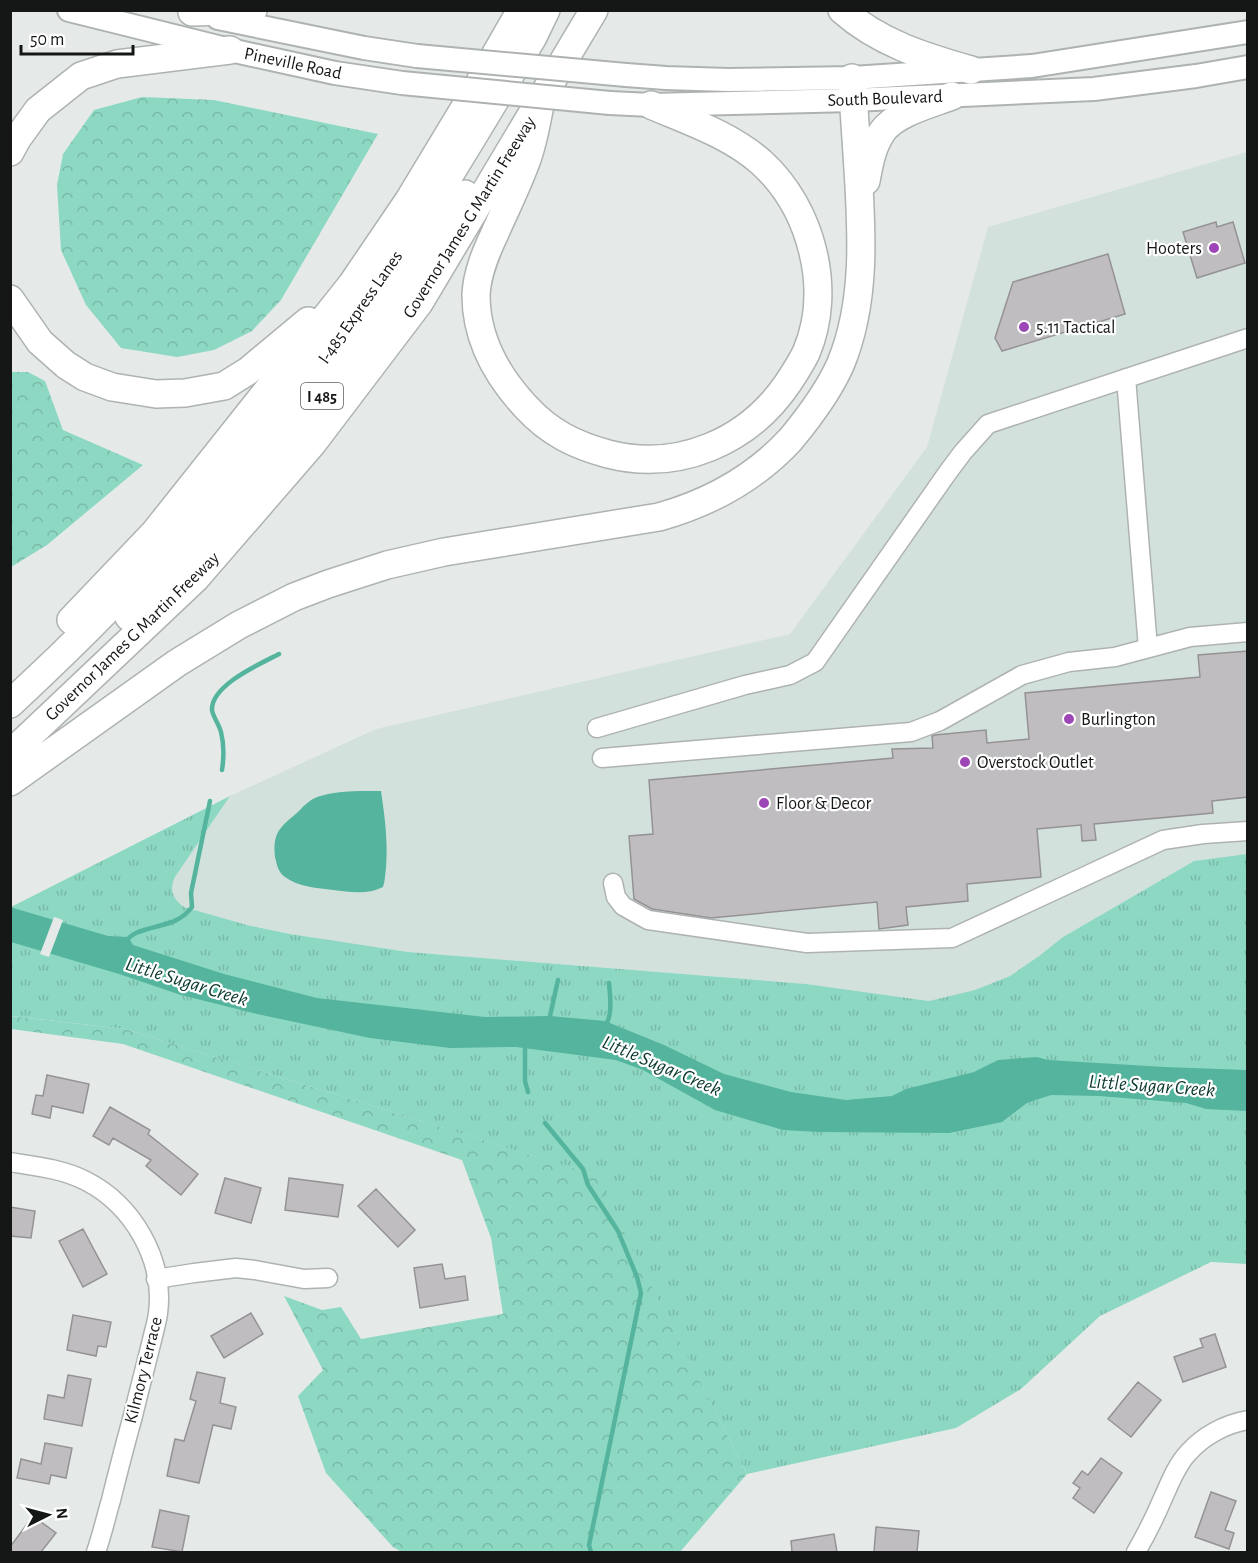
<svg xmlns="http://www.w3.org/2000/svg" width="1258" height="1563" viewBox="0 0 1258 1563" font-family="'Alegreya Sans',sans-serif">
  <defs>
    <pattern id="forest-crowns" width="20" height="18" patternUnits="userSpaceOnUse" patternTransform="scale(1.5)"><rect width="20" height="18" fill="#8dd8c3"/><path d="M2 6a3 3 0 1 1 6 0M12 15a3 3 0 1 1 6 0" fill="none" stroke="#79b9a7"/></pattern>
    <pattern id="park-tufts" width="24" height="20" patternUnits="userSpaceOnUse" patternTransform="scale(1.5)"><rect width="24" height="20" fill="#8dd8c3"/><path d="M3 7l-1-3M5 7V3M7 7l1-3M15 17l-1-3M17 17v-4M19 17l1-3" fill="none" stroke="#79b9a7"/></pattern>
  </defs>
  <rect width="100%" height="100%" fill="#e5eae8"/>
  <path fill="#d3e1dd" d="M1247,152V854L1194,861L1063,937L1039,956L1010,976L975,990L929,1001L806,984L408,952L360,945L290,934L247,925L184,907L176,900L173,894L172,887L175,877L230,796L376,729L790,634L927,447L988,227Z"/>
  <path fill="url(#forest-crowns)" d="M142,97L214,100L378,134L281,300L252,331L214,350L177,357L121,348L86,305L61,250L57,185L63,154L94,110Z
    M11,372H28L45,381L63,430L143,465L47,545L11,567Z
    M10,1016L125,1029L596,1175L747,1474L680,1552H402L393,1547L326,1473L298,1396L323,1370L284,1296L322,1310L341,1307L361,1339L503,1314L491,1238L462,1160L123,1044L11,1029Z"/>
  <path fill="url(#park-tufts)" d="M230,796L175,877C169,890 173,899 184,907L247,925L290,934L408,952L806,984L929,1001L975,990L1010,976L1039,956L1063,937L1194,861L1247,854V1264L1211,1262L1100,1316L1021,1389L956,1428L747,1474L595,1175L125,1029L11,1016V907Z"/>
  <path fill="#54b49d" d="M381,791C385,818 388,841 386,868C385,875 385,881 383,887C367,895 350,892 333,890C318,888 298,887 285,877C278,872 277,865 275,857C272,831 282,826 299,811C304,805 310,800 317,797C338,790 360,791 381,791Z
    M10,907L108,936L127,937L130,940L133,945L224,974L317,998L485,1017L550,1016L605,1021L664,1045L724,1074L791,1092L846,1100L892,1096L906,1089L974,1072L998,1060L1037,1057L1048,1060L1165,1067L1247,1070V1111L1206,1109L1186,1103L1099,1096L1051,1095L1027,1103L1002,1122L949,1133L819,1132L783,1130L715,1110L643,1070L616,1060L516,1047L450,1048L370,1038L257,1014L181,995L119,974L11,942Z"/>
  <path fill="#e5eae8" d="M54,917L63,920L49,957L40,954Z"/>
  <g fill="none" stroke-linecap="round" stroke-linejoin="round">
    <path stroke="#54b49d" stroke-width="4.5" d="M222,770C224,757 224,744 221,732C219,724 213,717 212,710C211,685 260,664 279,654
      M124,942C129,938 131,935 136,933C156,924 177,927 192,907L191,893L210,801
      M547,1021L550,1016L558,980
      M605,1027C613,1014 610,997 609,983
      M524,1045L525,1048V1081L528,1092
      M545,1123L583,1169L588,1185L618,1231L637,1277L641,1293L589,1545L591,1552"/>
  </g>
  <path fill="#c0bdc1" stroke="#959296" stroke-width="1.5" d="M1216,222L1217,227L1233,222L1245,263L1197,278L1183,232Z
    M1108,254L1125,314L1002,351L995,338L1013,282Z
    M1248,651V797L1212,801L1213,813L1094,824L1096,840L1082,841L1081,825L1037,829L1041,877L967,884L968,901L906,907L908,925L879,929L877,902L711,918L652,909L634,899L629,836L653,834L649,780L893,758L892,749L933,748L932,736L935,735L986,730L987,743L1029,739L1025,693L1200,677L1198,655Z
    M47,1075L89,1084L83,1113L52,1106L50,1118L32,1114L36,1095L43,1096Z
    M110,1107L150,1130L148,1134L198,1174L181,1195L146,1166L151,1160L113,1138L109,1145L93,1136Z
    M225,1178L261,1188L251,1223L215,1213Z
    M289,1178L343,1185L338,1217L285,1210Z
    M376,1189L415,1230L398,1247L358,1206Z
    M10,1207L35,1211L31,1238L10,1236Z
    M83,1229L107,1274L83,1287L59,1241Z
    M442,1264L445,1279L465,1276L468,1300L420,1308L414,1268Z
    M251,1313L263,1334L224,1358L211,1336Z
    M73,1315L111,1322L106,1347L98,1346L96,1356L67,1350Z
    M1215,1334L1226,1367L1183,1382L1174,1357L1203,1347L1200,1339Z
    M197,1372L225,1378L220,1403L236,1407L231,1429L213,1425L199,1483L167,1476L175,1439L184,1441L196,1401L190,1399Z
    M68,1375L91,1379L82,1426L44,1419L48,1395L64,1398Z
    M1138,1382L1161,1400L1131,1437L1108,1419Z
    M45,1443L72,1448L66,1478L51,1475L49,1484L17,1478L21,1459L41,1464Z
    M1101,1458L1122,1473L1094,1513L1073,1498L1080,1488L1073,1483L1082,1471L1088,1475Z
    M1211,1492L1236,1501L1225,1530L1234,1533L1229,1549L1195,1537Z
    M160,1510L189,1516L182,1552L152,1547Z
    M33,1516L56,1533L41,1552H10V1547Z
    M876,1527L919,1531L917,1552H874Z
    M834,1534L837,1552H792L791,1541Z"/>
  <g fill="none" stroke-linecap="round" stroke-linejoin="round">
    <defs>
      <path id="minor" d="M1126,378L1148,648
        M597,728L745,685L790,675L815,662L948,472L963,452L988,424L1248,338
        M602,758L911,732L940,721L1022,675L1069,662L1115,657L1190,637L1248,632
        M613,883L616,897L623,906L648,920L807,943L952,938L1163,840L1203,834L1248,831
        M10,1162C35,1166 63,1169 86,1181C133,1205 165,1260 158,1313C157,1322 154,1331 152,1340C146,1365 139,1390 133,1416C125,1444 118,1472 111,1500C106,1517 102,1535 96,1552
        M156,1279L194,1273L236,1268L255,1270L304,1279L328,1278
        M1136,1552C1146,1535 1155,1517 1163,1498C1170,1483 1176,1466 1188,1453C1203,1436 1225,1424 1248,1420"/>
      <path id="major" d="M69,10L230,50L335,73L402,83
        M218,18L364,48L417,56
        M626,75L666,78L728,80L852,78L1032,66L1248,32
        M610,103L651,105L853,100L1094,89L1196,76L1248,67"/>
      <path id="highway" d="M842,10C879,43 925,57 971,70
        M192,12L253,10
        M541,100C537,119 534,140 527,159C518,184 506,208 495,233C486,252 477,273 476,295C476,339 497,376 526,407C550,433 575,445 608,454C678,472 748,442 788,383C794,374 801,363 806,353C833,290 812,209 762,163C731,135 688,121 651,105
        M10,152L17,139L38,110L81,76L117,64L230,50
        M866,181C869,164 872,147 882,132C895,113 931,104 952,96
        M10,299L40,342L66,365L85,377L112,387L156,394L185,393L224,386L248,371L308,321
        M129,617C214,531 291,437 363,340C398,292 434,245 465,194
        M71,620L155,532L352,284L409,200L470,99L521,10
        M10,704C132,591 245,468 343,334C413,240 472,138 533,37L546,10
        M10,754L196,578L312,444L419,303L594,10
        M10,782L177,663L239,625L294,597L328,584L387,565L444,552L659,517C709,503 756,477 791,439C810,416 829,391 841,363C866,302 862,234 858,169C856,139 854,109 852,78"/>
    </defs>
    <use href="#minor" stroke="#aeb3b1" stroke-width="21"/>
    <use href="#major" stroke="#aeb3b1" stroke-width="26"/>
    <use href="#highway" stroke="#aeb3b1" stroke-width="30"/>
    <use href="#minor" stroke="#fff" stroke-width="18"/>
    <use href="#major" stroke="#fff" stroke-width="22"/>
    <use href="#highway" stroke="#fff" stroke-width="27"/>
    <defs>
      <path id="major-bridge" d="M417,56L626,75
        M402,83L610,103"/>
    </defs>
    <use href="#major-bridge" stroke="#aeb3b1" stroke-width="26" stroke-linecap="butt"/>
    <use href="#major-bridge" stroke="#fff" stroke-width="22"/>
  </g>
  <g fill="#9c47b5" stroke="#fff" stroke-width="2">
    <circle cx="1214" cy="248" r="6"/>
    <circle cx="1024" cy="327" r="6"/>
    <circle cx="1069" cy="719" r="6"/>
    <circle cx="965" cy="762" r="6"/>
    <circle cx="764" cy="803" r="6"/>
  </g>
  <g text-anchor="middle" stroke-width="4.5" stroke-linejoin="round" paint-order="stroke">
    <rect fill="#fff" stroke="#5b5d5c" stroke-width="1.5" x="301" y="383" width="42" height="26" rx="4.5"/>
    <g font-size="16" font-weight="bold" fill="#151716">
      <text x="322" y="402">I 485</text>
    </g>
    <g font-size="18" fill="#151716" stroke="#fff">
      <text transform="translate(293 63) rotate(12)" y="6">Pineville Road</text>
      <text transform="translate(885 98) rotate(-2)" y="6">South Boulevard</text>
      <text transform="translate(469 217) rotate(-58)" y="6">Governor James G Martin Freeway</text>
      <text transform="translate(360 307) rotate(-55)" y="6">I-485 Express Lanes</text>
      <text transform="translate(132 636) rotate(-44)" y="6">Governor James G Martin Freeway</text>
      <text transform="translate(143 1370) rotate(-76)" y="6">Kilmory Terrace</text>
    </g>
    <g font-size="18" fill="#151716" stroke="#fff" text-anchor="start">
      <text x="1202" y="254" text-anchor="end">Hooters</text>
      <text x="1036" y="333">5.11 Tactical</text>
      <text x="1081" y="725">Burlington</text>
      <text x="977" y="768">Overstock Outlet</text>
      <text x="776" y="809">Floor &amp; Decor</text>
    </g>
    <g font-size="20" font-style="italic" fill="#0b382e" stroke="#fff">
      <text transform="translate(187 981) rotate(17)" y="7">Little Sugar Creek</text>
      <text transform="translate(662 1065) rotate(23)" y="7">Little Sugar Creek</text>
      <text transform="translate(1152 1085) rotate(4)" y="7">Little Sugar Creek</text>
    </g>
  </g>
  <rect width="1258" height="1563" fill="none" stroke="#151716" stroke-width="24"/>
  <g transform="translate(48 1515) rotate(84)" stroke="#ffffff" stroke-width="4.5" paint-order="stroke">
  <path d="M0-4.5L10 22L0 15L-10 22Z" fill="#151716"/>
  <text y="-9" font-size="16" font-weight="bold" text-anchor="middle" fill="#151716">N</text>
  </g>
  <path d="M21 45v9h112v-9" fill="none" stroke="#151716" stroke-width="3"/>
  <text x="30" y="45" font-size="18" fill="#151716" stroke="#ffffff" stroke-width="4.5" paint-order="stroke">50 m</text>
</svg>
